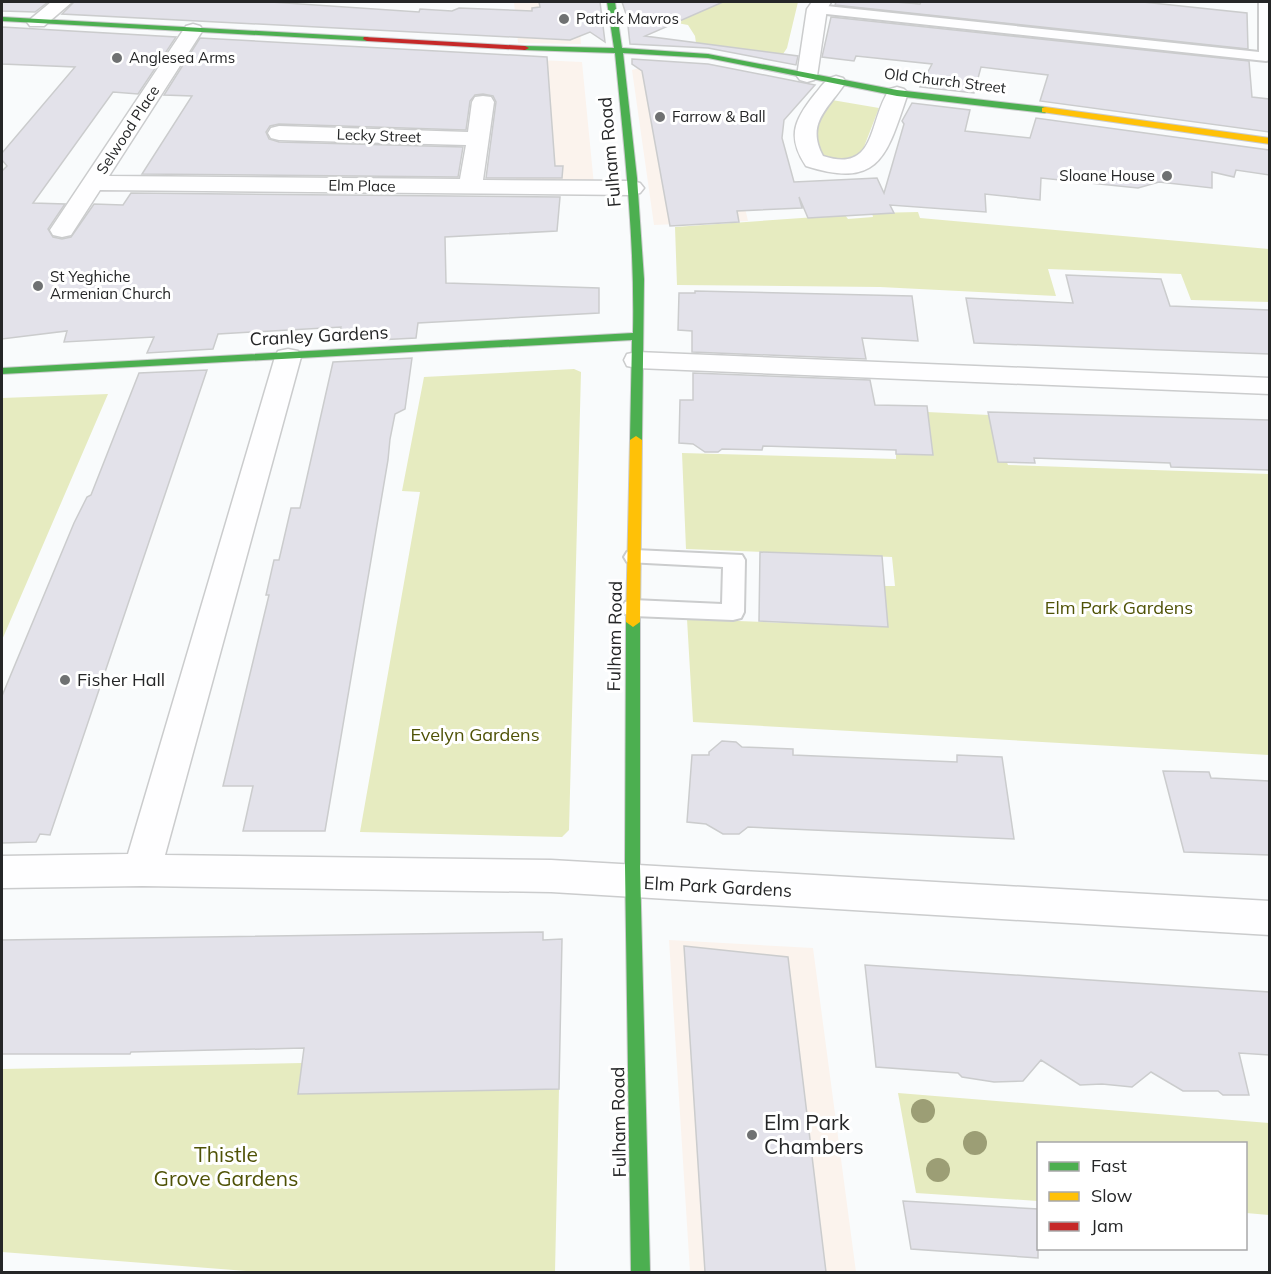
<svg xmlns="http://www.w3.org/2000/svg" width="1271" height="1274" viewBox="0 0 1271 1274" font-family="Mulish,sans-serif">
  <rect width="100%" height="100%" fill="#f9fbfc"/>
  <path fill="#fbf3ed" d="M514,2H578L581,44L518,43Z
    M517,59L582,62L594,185L516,187Z
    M663,61L721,106L748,221L654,225L632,70Z
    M669,940L813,948L856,1272H690Z"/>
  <path fill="#e6ebc0" d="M630,2H798L787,48L783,54L696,43L695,36L688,25L634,15Z
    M832,100L879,108L862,152L847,163L822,157L812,125Z
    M918,212L920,218L1269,249V302L1191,300L1181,274L1048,269L1056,296L880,287L677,285L675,227L845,215L848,219L873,217L872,213Z
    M574,369L581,372L569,830L562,837L360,832L420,492L402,491L424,377Z
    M108,394L2,640V398Z
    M927,412L989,415L1008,465L1269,474V755L693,722L687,619L888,627L884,586H895L892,557L686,549L682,453L896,459V454L933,455Z
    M302,1063L299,1094L559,1089L555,1272H260L2,1252V1069Z
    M898,1093L1269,1123V1215L1246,1213V1144H1038V1201L916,1193Z"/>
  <path fill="#e3e2ea" stroke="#cbcccd" stroke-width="1.5" d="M2,2H48L35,12L2,11Z
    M74,2H271L419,12L420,9L452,11L459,8L532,11V8L540,7L539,2H600L605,42L590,32L570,40L62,14Z
    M622,2H723L645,36L798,56L796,65L708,48L630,44L627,17Z
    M836,2H895L920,4L921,2H1143L1247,13L1248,49L835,5Z
    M831,17L1249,61L1252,97L1269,99V132L1040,101L1048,75L981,67L974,93L920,87L932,64L856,56L854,61L822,57Z
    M2,27L176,37L138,94L113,92L33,203L65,204L48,229L53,237L62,239L71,237L94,204L123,205L131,193L560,197L557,231L445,237L446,283L599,288V313L418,323L416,338L338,342L341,327L218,334L213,349L147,353L154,337L64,342L67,331L2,339V171L7,166L2,160V153L75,67L2,64Z
    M200,38L547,57L555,166H563L562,178H486L496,102L493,96L483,94L475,95L470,101L466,130L279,124L270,126L266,132L269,139L279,142L463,147L458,177L142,174L192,96L164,95Z
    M632,59L708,64L815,85L784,120L782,138L794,182L877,178L884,193L904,124L902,121L912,103L970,110L965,131L1030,138L1036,118L1269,150V175L1236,170L1234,177L1212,172V188L1159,182L1138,188L1041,178L1040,200L985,194L986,212L890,205L894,213L808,218L799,197L802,208L737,211L739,222L670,226L642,71L632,64Z
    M1066,275L1161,279L1170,306L1269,310V354L974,343L966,298L1073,303Z
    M695,291L912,296L918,341L862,338L866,359L692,352V331L678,330L679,293H695Z
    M412,358L405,409L395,414L390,439L388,460L325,831H243L253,786H223L269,595H266L274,560H279L291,508H300L333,362Z
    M207,370L50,835L40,834L36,842L2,843V696L74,523L87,497L91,495L139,373Z
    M693,373L870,380L875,405L927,406L933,455L896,454V450L763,446L762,450L722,449L718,452H705L693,444L679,443L680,400H693Z
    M988,412L1269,420V470L1171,467L1170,463L1034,458L1035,463L998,462Z
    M760,552L882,556L888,627L759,621Z
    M722,741L736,742L742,747L793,749V755L957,762V755L1002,757L1014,839L748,827L739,834H723L706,824L687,822L692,755H709V752Z
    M1163,771L1209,772L1211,778L1269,781V855L1184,852Z
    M543,932V940L562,939L559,1089L298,1094L304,1048L131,1052L130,1054H2V940Z
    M684,946L788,957L826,1272H705Z
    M865,965L1269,992V1055L1239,1053L1249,1095H1223L1218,1091H1183L1151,1072L1132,1087L1102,1084L1080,1085L1041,1060L1023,1081L994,1082L962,1077L958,1073L876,1067Z
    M903,1201L1038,1209V1258L911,1249Z"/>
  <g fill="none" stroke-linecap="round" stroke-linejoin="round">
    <defs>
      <path id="lane" d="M1259,2H1270V60L1266,61L817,13L810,9L817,5L1259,52Z
        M635,550L742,555L745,560L744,612L741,618L733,620L633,616L625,614L622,608L625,602L633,600L722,604L723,567L627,562L624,557L627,552Z"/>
      <path id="street" d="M51,2H72L44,26H30L27,22Z
        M812,2H831L827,9L817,76L814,80L807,82L800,80L797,76L807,9Z
        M193,24L200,26L203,30L109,176L460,179L466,145L279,140L271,138L268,133L271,128L279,126L468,132L472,102L475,97L483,96L491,97L494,102L483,180L632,181L640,183L644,188L640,193L632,195L100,190L71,235L62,237L53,235L50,230L186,26Z
        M836,76L843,78L846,82C829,108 805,123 823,156C878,174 868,119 890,89L897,87L904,89L908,93C887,154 881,190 806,166C786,136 795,119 815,94C822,86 826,78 836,76Z
        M288,349L298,351L301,357L165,855L551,860L1270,901V935L551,892L142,886L2,888V856L128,854L275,357L278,351Z
        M637,352L1270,378V394L637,368L627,366L624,360L627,354Z"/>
      <path id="fast" d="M607,2H615L622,48L708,54L897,90L1045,107L1049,110L1045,113L897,96L708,58L623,53L637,178L644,279L642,440L636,444L630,440L632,340L2,374V368L633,333C635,239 624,146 615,53L525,50L521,48L525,46L614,48Z
        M2,17L367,37L371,39L367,41L2,21Z
        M633,617L640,622V866L650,1272H631L625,866L626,622Z"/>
      <path id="slow" d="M1045,107L1270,138V144L1042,112V108Z
        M636,436L642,440L640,622L633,627L626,622L630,440Z"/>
      <path id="jam" d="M364,37L525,46L529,48L525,50L367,41L363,39Z"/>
    </defs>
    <use href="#lane" stroke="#cbcccd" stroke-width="4"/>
    <use href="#street" stroke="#cbcccd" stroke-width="3"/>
    <use href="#fast" stroke="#cbcccd" stroke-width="2"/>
    <use href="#slow" stroke="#cbcccd" stroke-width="2"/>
    <use href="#jam" stroke="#cbcccd" stroke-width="2"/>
    <use href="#lane" fill="#fefeff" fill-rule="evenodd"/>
    <use href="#street" fill="#fefeff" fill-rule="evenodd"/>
    <use href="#fast" fill="#4caf50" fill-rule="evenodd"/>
    <use href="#slow" fill="#ffc107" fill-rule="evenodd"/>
    <use href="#jam" fill="#c62828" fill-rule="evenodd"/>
  </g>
  <g fill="#9c9e75">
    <circle cx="923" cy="1111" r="12"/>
    <circle cx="975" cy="1143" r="12"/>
    <circle cx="938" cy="1170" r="12"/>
  </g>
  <g fill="#6f7172" stroke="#fff" stroke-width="2">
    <circle cx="564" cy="19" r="6"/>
    <circle cx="117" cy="58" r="6"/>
    <circle cx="660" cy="117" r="6"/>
    <circle cx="1167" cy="176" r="6"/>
    <circle cx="38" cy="286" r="6"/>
    <circle cx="65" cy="680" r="6"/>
    <circle cx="752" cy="1135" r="6"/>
  </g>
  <g text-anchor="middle" stroke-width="6" stroke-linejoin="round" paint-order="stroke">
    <g font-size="15" fill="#252627" stroke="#fff" text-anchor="start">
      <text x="576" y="24">Patrick Mavros</text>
      <text x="129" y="63">Anglesea Arms</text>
      <text x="672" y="122">Farrow &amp; Ball</text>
      <text x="1155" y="181" text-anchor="end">Sloane House</text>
      <text x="50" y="282">St Yeghiche<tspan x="50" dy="17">Armenian Church</tspan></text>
    </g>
    <g font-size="15" fill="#252627" stroke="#fff">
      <text transform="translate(945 81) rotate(7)" y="5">Old Church Street</text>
      <text transform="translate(128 130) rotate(-57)" y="5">Selwood Place</text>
      <text transform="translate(379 136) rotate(2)" y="5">Lecky Street</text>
      <text transform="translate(362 186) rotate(1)" y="5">Elm Place</text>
    </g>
    <g font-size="18" fill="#252627" stroke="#fff">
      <text transform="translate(610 152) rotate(-95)" y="6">Fulham Road</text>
      <text transform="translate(319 336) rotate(-3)" y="6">Cranley Gardens</text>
      <text transform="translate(615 636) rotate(-89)" y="6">Fulham Road</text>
      <text transform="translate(718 887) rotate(3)" y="6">Elm Park Gardens</text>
      <text transform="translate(619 1122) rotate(-91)" y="6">Fulham Road</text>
    </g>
    <g font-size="18" fill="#4f5206" stroke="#fff">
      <text x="1119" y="614">Elm Park Gardens</text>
      <text x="475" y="741">Evelyn Gardens</text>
    </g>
    <g font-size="18" fill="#252627" stroke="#fff" text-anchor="start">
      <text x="77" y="686">Fisher Hall</text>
    </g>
    <g font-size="21" fill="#252627" stroke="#fff" text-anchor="start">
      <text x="764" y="1130">Elm Park<tspan x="764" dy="24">Chambers</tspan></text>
    </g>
    <g font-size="21" fill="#4f5206" stroke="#fff">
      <text x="226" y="1162">Thistle<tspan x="226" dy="24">Grove Gardens</tspan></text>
    </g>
  </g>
  <rect width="1271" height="1274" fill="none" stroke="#252627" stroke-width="6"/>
  <rect x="1037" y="1142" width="210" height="108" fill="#ffffff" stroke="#a8a8a9" stroke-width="1.5"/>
  <rect x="1049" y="1162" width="30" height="9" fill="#4caf50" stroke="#a8a8a9" stroke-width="1.5"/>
  <text x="1091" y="1172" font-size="18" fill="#252627">Fast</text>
  <rect x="1049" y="1192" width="30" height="9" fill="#ffc107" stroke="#a8a8a9" stroke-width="1.5"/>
  <text x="1091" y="1202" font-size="18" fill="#252627">Slow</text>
  <rect x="1049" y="1222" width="30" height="9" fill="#c62828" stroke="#a8a8a9" stroke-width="1.5"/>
  <text x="1091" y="1232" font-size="18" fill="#252627">Jam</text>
</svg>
